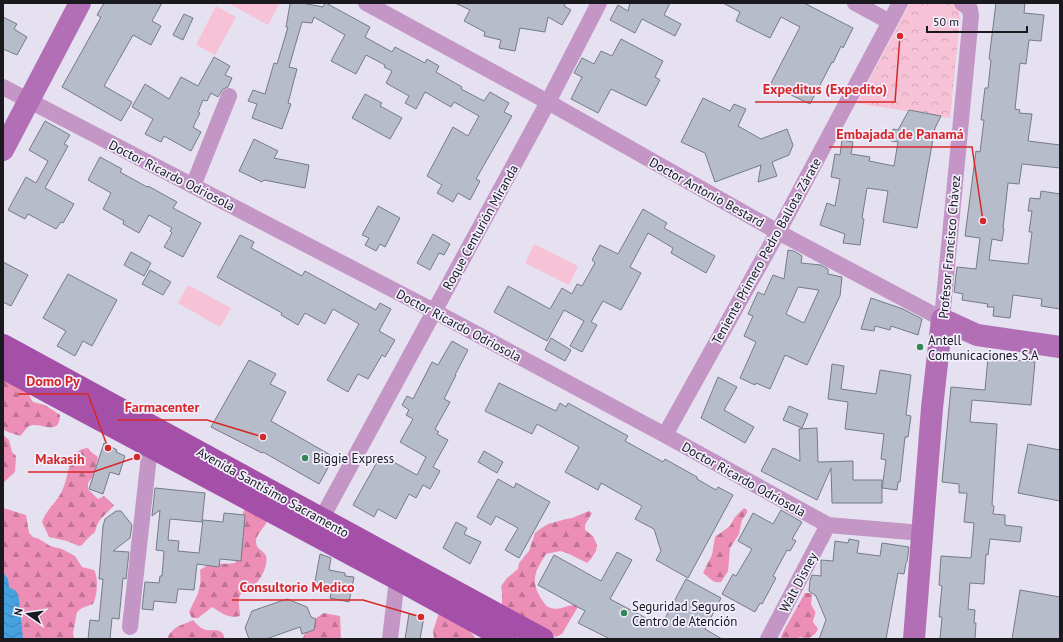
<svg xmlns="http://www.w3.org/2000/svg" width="1063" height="642" viewBox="0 0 1063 642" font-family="'PT Sans',sans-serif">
  <defs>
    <pattern id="forest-firs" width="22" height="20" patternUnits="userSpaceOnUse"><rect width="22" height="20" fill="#ed8eb6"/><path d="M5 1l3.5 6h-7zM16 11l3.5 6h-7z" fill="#bf7393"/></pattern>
    <pattern id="park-crowns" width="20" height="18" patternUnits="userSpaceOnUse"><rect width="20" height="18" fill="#f7c1d6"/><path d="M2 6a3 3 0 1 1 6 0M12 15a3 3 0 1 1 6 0" fill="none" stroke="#d3a5b7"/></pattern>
    <pattern id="water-waves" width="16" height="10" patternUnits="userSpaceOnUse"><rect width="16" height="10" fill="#45a2de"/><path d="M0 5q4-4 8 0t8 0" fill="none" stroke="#3983b3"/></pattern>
  </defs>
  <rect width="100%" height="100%" fill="#e5e1f0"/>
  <path fill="#f7c1d6" d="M228,3H280L268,25Z
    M930,3H944L947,5L932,37L917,30Z
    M216,6L236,17L215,55L196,45Z
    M534,244L578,266L569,285L525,263Z
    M188,285L231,308L220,327L178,303Z"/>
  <path fill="url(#forest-firs)" d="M3,369L28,391L30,397L33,402L45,405L60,415C59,438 41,421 29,426C26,428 23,433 20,436L8,432L3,429Z
    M3,435L9,440L12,452L16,456L15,472L3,483Z
    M88,448L91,452L98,457L94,475L88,483V489L98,499L104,496L114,505C105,516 98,518 95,532L88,538L82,545L79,546L67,541L49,537L42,522C46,510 55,504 61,493C67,482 68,467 73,455L82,449Z
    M245,507L268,519C265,528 256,534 256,541C256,555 273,547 264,571C262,575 259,581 255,584C250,588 241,590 239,598C238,603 240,611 240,616C229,619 221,613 212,607L198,618H192L189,612C197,595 202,590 200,570C211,561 223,565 235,563L238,557L241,520Z
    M3,508L26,515L29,533L33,537L39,539L50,546L62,549L75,556L82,567L94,570C99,578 97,596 93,604L82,608L77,612L73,633L74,639H3Z
    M744,508L747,510V513L742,520L739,534L730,548L728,571L721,582C713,584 709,577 703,573L712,555L715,537L730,526L735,517Z
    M589,511L592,513L585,525V530L593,536L597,545L596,551L591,559L587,563L567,553L560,551L546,554C536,570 530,579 540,597C543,601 546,607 551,608C560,611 570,603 579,605L562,634L556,637L502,607V592L501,586L507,578L518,569L519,563L529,551L535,533L540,529L548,524L566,519L572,518Z
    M805,593H811L812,595L811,604C817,616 816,609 813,622L818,629L815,634L808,639L800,637L796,639H782L781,637L782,634Z
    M324,613L340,616L341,639H302L313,620Z
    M439,613C451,620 469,627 476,639H434L433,631Z
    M193,620C196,623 199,627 203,629C213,633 221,625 225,639H168V637C173,626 183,625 193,620Z"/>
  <path fill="url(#park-crowns)" d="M910,3H930L917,30L932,37L947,5L944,3H955L958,9L960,18L950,118L857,103Z"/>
  <path fill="url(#water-waves)" d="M3,572L8,579L9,587L16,591L19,599L23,639H3Z"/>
  <path fill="#b7bccb" stroke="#757b88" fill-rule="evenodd" d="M104,3H162L152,21L161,26L151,45L133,35L104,86L132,102L121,121L62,87L101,17L97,15Z
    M288,3H302L323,7L325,3H326L370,27L365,37L392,52L395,47L425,63L427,59L439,66L436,72L462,87L461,89L484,101L490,92L509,103L504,112L512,116L476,179L480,181L470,200L458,193L453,202L437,193L442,185L427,176L453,127L468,136L479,116L454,102L451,107L425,92L416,109L405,103L409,96L386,83L392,71L384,67L385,65L366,55L356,74L331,61L345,35L314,17L312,23L302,22L289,67L297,69L288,103L291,104L282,129L252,118L257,104L248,101L253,90L265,94L274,63L277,64L288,27H286L290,4Z
    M455,3H566L564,6L571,10L562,25L548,17L545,32L520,28L515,51L499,48L501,40L484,36L485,32L464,21L470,10Z
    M630,3H670L664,15L681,24L675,36L642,19L635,33L610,20L618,5L628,11Z
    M723,3H804L853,28L843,48L841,46L833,63L832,62L810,104L770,85L800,27L781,17L770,38L736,21L740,12Z
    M996,3H1025L1024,13L1044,15L1041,41L1029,40L1026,64L1020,63L1015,109L1020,110L1019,113L1032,114L1028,141L1060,145V168L1022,164L1019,184L1008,183L1003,228H1004L1002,241L992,239L989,260L1028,264L1032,232H1029L1032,211H1028L1030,198L1040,199L1041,191L1060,194V309L1041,306L1042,299L1013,295L1010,318L993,316L994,307H987L988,304L962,300L963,294L954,292L957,267L976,269L980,238L965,236L976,151L980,152L984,120H981L985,88H988L991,60L989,59Z
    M184,14L193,18L183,40L173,35Z
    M3,17L17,24L14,29L27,37L17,55L3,49Z
    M621,39L663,61L655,77L660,80L646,106L611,89L598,113L571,99L582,77L574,73L582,58L594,64L601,51L612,56Z
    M214,57L230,66L225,75L232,78L228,87L223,89L218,97L211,93L207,101L203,100L198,112L200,113L193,127L201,132L191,151L164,136L161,142L145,134L153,119L132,107L145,84L169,99L181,77L198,86Z
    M365,94L382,103L380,106L402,118L390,139L352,118Z
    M703,98L730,111L734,104L746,109L738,126L761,139L787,129L793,145L789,155L772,162L777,176L758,182L761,165L715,182L705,153L681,142Z
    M909,110L941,116L935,128L917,228L883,222L888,191L867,188L862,218L864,219L860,245L843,243L845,234L820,225L827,203L835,206L840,179L831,177L835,154L840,155L842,140L853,142L851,154L870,157L869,161L894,166L898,142L891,141L893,129L898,130Z
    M45,121L70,135L64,144L68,146L45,188L74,204L63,223L61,222L56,229L28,214L25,219L8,210L26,177L36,183L48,161L29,150Z
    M254,139L278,151L274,158L309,165L305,188L264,180L262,182L239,171Z
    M100,157L122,169L120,172L147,187L148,186L177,202L173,208L201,223L183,257L164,247L172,233L170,231L172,228L149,215L139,233L123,224L124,221L103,209L111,193L88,180Z
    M378,206L400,218L385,247L380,244L376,251L365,245L369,238L362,235Z
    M643,209L667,223L664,228L715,256L706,273L671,253L673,248L648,233L630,267L641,273L621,310L603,301L591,322L597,325L582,352L570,346L584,321L564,310L547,341L494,312L508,286L550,309L562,288L572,294L577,284L582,286L595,263L592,260L600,245L618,254Z
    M433,234L450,244L444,255L439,253L430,270L417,263Z
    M240,235L254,242L251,248L302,276L305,271L376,310L380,303L391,309L379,331L395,340L385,357L382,355L368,379L358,374L348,392L327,380L359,324L333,309L325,324L305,313L298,325L281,315L282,313L217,277Z
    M788,250L794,251L802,256L801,263L821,265L828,269V274L842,277L840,296L807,365L785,355L770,389L756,383L755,385L740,378L756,342L744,336L753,316L748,314L758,292L764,295L773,275L784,279ZM798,287L819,290L804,323L786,314Z
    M131,252L151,263L144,276L124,265Z
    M3,262L28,275L11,306L3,302Z
    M150,270L171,282L163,295L142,284Z
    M68,274L117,300L92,346L83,341L75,356L57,346L66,331L43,318Z
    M871,298L903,309L922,319L918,335L891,326L890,330L875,326L874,331L861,329Z
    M551,338L571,350L565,361L545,350Z
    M452,341L468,350L455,375H456L444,399L450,402L435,429L439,432L437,434L448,440L433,467L440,471L430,489L423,485L416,498L409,494L396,519L378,509L374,517L353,505L381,455L417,475L426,457L400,442L413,419L406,415L409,410L402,405L407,396L413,399L432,362L438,365Z
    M988,357L1035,362L1031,405L972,400L970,422L997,424L992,505L994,506L993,514L1005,515V525L1022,527L1020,542L990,539L988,555L986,554L984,584L970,583L968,609L975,610L974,623H976L975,639H940L942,617H939L942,586L939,585L941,556L971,558L974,523L964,522L967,493H959V484L942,482L951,387L985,390Z
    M249,360L276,374L270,384L286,392L271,421L334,457L319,484L263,452L262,453L211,427Z
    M832,364L844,366L841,389L876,394L880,370L911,375L906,415L911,416L908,437H905L900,482H898L897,490L882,488L886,460L881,459L884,434L845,429L848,402L828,399Z
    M718,377L737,387L724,410L754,427L745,443L701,418Z
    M499,383L556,411L560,403L566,407L568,403L628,436L625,441L663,462L665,459L697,477V479L716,490L718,487L733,495L688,578L656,560L661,551L654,529L635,519L642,506L601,483L598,490L565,472L579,447L537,424L532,434L485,411Z
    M789,406L808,414L802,428L783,420Z
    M817,428L818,462L853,461V480H882V503H832L831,468L817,500L761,471L773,448L800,461L799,429Z
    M104,443L117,450L116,452L125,456L119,475L110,472L103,494L89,489Z
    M1028,444L1060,450V501L1018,493Z
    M484,451L503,462L497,473L478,462Z
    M498,479L514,488L516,483L550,502L519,558L505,550L518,528L496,516L491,525L477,517Z
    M155,488L205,493L202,522L170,519L168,540L179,541L178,551L199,553L203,520L223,522L224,513L245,515L241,561L220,559L219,567L197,564L194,590L178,589L176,603L154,601L153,610L142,609L145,582L159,583L160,576H162L164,551L156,550L160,510L152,516Z
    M781,510L802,522L792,539L796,541L790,551L787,550L773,576L776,578L762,604L760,603L755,612L722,594L733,574L736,576L752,549L738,541L753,513L773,524Z
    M116,511H121L132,525L130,538L113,551L129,552L126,579L123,578L119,619L112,618L110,639H88L90,620L99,621L103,579H99L103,526L105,519Z
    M456,522L467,528L464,534L481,542L470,564L443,548Z
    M849,539L859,541L857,553L880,556L882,543L909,547L907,562L906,563L904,574L898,573L886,639H819L826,620L816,596L809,591L810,580L812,575L821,576V560L833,561L835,541L848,543Z
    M617,552L632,560L610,599L661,626L686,579L721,598L705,629L722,639H610L578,623L585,611L538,585L554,555L601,581Z
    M320,554L331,558L329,570L345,573V576L354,577L349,602L330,598L332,590L314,587Z
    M1020,590L1060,597V639H1012Z
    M287,599L307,607L311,617L316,619L314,630L302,634L300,627L266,639H249L245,628L252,611Z
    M409,614L424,617L420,639H405Z"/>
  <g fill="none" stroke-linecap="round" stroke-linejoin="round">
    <path stroke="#c496c5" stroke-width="16" d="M366,3L548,102L778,232L942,319L971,16L970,9L962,3
      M855,3L890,22
      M3,87L434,311L665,435L828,525L922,533
      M193,186L229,96
      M665,435L778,232L900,3
      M317,527L548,102L599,3
      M130,627L150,447
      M390,639L397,579
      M768,639L828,525"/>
    <path stroke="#b26fb5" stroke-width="22" d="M3,150L80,3
      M914,639L932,408L942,319L977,335L1060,347"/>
    <path stroke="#a450a8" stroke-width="22" d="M3,345L543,639
      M3,368L397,579L506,639"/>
  </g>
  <g fill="#338658" stroke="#f2eefe" stroke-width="1.5">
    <circle cx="920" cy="347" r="4"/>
    <circle cx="305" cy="458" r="4"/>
    <circle cx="624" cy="613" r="4"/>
  </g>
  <g text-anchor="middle" stroke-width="3.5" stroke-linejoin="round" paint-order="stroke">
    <g font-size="13" fill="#1a191e" stroke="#f2eefe">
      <text transform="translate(172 175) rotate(27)" y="5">Doctor Ricardo Odriosola</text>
      <text transform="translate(707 192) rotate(29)" y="5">Doctor Antonio Bestard</text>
      <text transform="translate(480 227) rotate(-61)" y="5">Roque Centurión Miranda</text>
      <text transform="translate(949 247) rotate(-85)" y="5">Profesor Francisco Chávez</text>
      <text transform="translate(766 251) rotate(-61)" y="5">Teniente Primero Pedro Ballota Zárate</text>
      <text transform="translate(459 325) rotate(28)" y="5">Doctor Ricardo Odriosola</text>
      <text transform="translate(744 479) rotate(29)" y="5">Doctor Ricardo Odriosola</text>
      <text transform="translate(273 492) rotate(29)" y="5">Avenida Santísimo Sacramento</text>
      <text transform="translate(798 582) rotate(-62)" y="5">Walt Disney</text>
    </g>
    <g font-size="13" fill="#1a191e" stroke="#f2eefe" text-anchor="start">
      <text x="928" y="345">Antell<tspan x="928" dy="15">Comunicaciones S.A</tspan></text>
      <text x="313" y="463">Biggie Express</text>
      <text x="632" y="611">Seguridad Seguros<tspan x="632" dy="15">Centro de Atención</tspan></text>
    </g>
  </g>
  <path fill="none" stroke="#d62828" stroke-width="1.5" d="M900 36L895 102H755M983 221L972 147H829M108 448L88 394H18M263 437L207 420H117M137 457L93 472H28M421 617L363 600H232"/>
  <g fill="#d62828" stroke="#f2eefe" stroke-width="1.5">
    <circle cx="900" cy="36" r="4"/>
    <circle cx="983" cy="221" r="4"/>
    <circle cx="108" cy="448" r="4"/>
    <circle cx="263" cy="437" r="4"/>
    <circle cx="137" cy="457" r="4"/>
    <circle cx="421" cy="617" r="4"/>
  </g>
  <g font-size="14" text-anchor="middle" font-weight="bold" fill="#d62828" stroke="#f2eefe" stroke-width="3.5" stroke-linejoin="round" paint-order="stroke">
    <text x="825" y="94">Expeditus (Expedito)</text>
    <text x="900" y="139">Embajada de Panamá</text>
    <text x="53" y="386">Domo Py</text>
    <text x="162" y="412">Farmacenter</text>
    <text x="60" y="464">Makasih</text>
    <text x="297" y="592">Consultorio Medico</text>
  </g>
  <rect width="1063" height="642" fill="none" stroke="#1a191e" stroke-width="8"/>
  <g transform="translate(28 614) rotate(283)" stroke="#f2eefe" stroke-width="3" paint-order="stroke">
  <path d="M0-3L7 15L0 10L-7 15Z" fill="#1a191e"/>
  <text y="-6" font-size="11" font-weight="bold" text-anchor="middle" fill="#1a191e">N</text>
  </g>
  <path d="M927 26v6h100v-6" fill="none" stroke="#1a191e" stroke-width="2"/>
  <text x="933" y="26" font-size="12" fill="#1a191e" stroke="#f2eefe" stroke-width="3" paint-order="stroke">50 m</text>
</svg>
